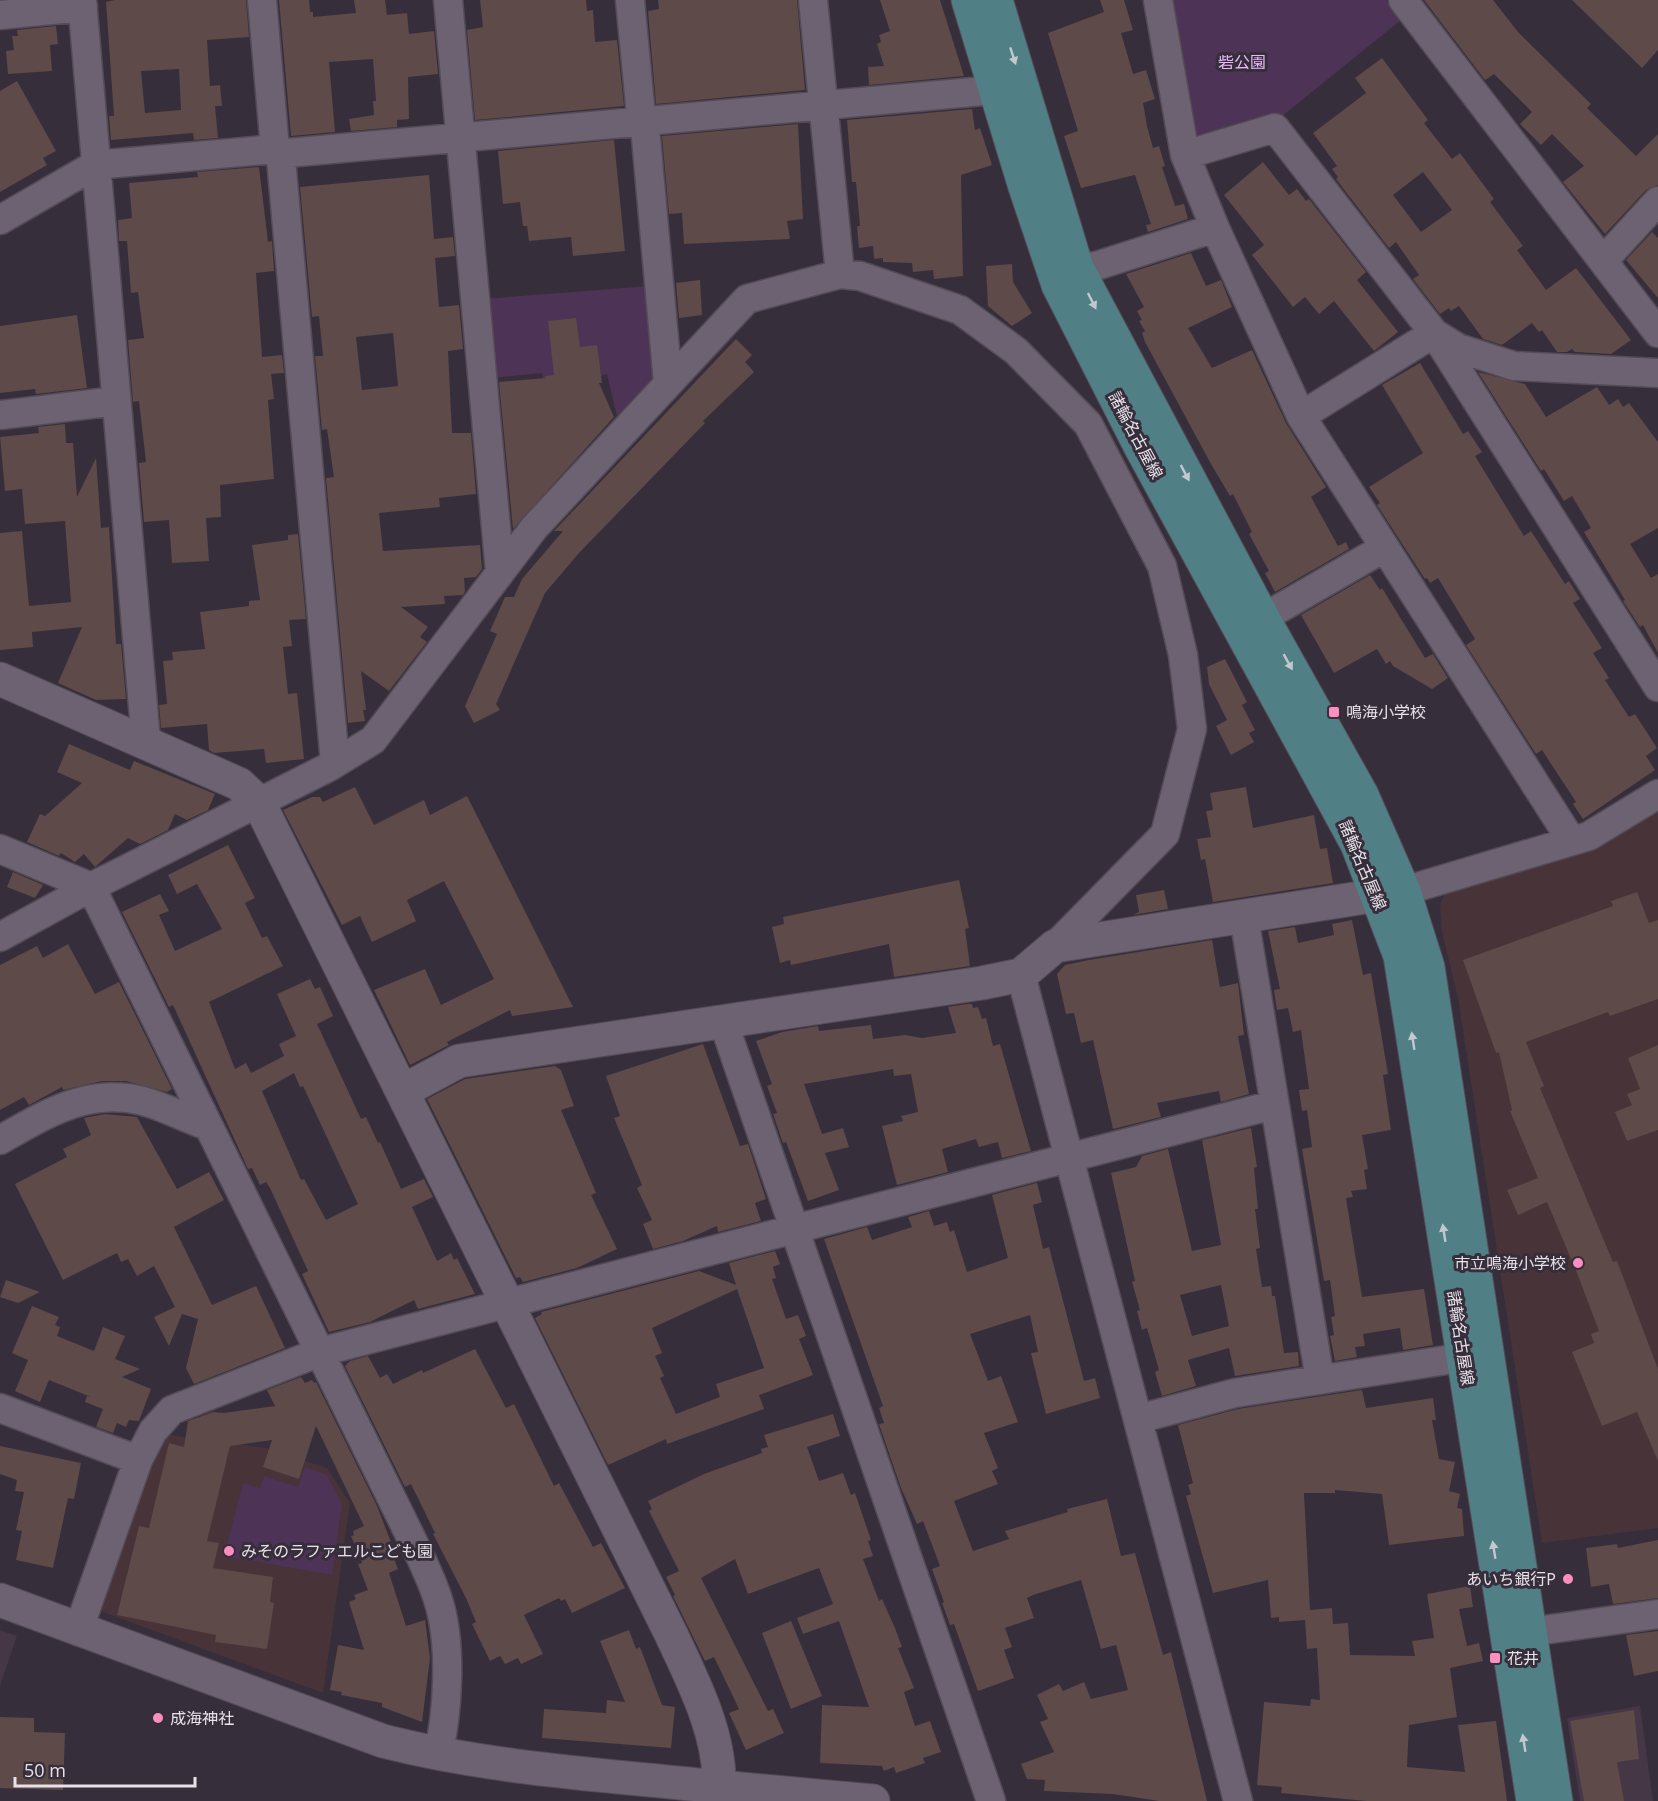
<svg xmlns="http://www.w3.org/2000/svg" width="1658" height="1801" viewBox="0 0 1658 1801" font-family="'Open Sans','Noto Sans JP',sans-serif">
  <rect width="100%" height="100%" fill="#372e3b"/>
  <path fill="#453745" d="M0,1630L17,1636L0,1686Z
    M1640,1706L1653,1801H1580L1567,1718Z"/>
  <path fill="#473338" d="M1658,805V1528L1542,1543L1458,998L1442,932L1440,904L1448,888Z
    M161,1434L266,1448L327,1468L350,1503L323,1693L103,1612L98,1599Z"/>
  <path fill="#4d3356" d="M1168,0H1386L1401,20L1282,116L1199,141L1190,132Z
    M650,286L658,376L618,421L607,374L546,393L542,373L491,378L483,299Z
    M305,1467L327,1475L342,1504L332,1575L224,1556L243,1483L260,1488L264,1476L298,1487Z"/>
  <path fill="#5d4a49" fill-rule="evenodd" d="M115,0H246L249,37L207,40L210,86L220,85L222,106H215L218,138L194,140L193,133L111,140L109,116H114L106,2ZM179,69L181,110L145,113L141,71Z
    M279,0H309L310,12H313V17L356,13L354,0H385L387,15L407,13L409,34L434,31L438,74L408,77L409,119L397,120V127L351,131L349,119L374,115L373,101H376L373,59L329,62L335,132L291,136Z
    M480,0H586L587,11L593,10L595,42L617,40L624,106L475,120L467,30L483,27Z
    M658,0H797L805,90L656,104L648,11L659,9Z
    M880,0H940L964,76L869,85L868,67L884,66L877,44L881,42L879,35L890,31Z
    M1100,0H1124L1133,30L1121,33L1133,74L1146,70L1155,99L1143,103L1147,126L1153,148L1159,146L1165,166L1162,167L1175,206L1184,204L1188,219L1148,232L1146,225L1151,224L1135,175L1081,188L1064,136L1078,131L1048,33L1104,12Z
    M1424,0H1493L1518,32L1591,104L1587,108L1636,156L1658,134V185L1646,190L1605,234L1563,182L1584,166L1552,134L1541,145L1520,124L1532,112L1494,74L1485,80Z
    M1572,0H1658V50L1642,68Z
    M56,26L58,44L50,45L52,71L8,74L6,51L14,50L12,36H18L17,30Z
    M1382,58L1428,120L1424,123L1452,159L1460,153L1494,199L1490,202L1523,246L1517,250L1546,290L1576,268L1631,340L1611,354L1575,352L1572,349L1567,352H1557L1542,330L1539,332L1532,323L1502,345L1483,339L1459,306L1451,311L1449,308L1440,314L1413,279L1419,275L1396,242L1389,248L1336,179L1338,177L1332,169L1337,166L1313,133L1366,93L1355,78ZM1423,172L1452,210L1421,232L1393,195Z
    M17,81L56,151L43,158L47,165L0,192V91Z
    M972,109L975,130L980,128L992,165L961,175L963,276L934,279L933,270L913,272L912,263L883,262V258L874,259L873,246L859,248L857,226H860L856,182H852L847,120Z
    M798,124L803,219L787,221L790,239L684,244L682,213L669,214L662,136Z
    M614,140L625,251L573,256L571,237L529,241L527,226H523L520,202L503,204L498,151Z
    M1263,162L1289,195L1297,189L1306,201L1309,199L1366,272L1357,280L1398,332L1374,351L1334,301L1319,314L1305,297L1293,307L1252,255L1264,245L1224,195Z
    M259,167L268,242L272,241L274,271L256,273L262,357L282,355L284,373L271,374L274,399L268,400L274,479L220,485L221,517L206,518L209,561L172,563L169,520L144,522L139,463L146,462L139,401L133,402L128,340L144,338L138,292L131,293L127,241H119L118,220L132,218L129,183L198,177L197,172Z
    M429,175L434,239L453,237L455,256L435,258L439,307L459,305L463,349L448,351L452,433H471L476,494L439,498L440,507L379,513L383,551L480,545L482,569L476,577L464,578L465,591L463,595L444,596L445,604L401,607L428,627L420,637L427,642L389,691L361,671L366,710H363L365,721L348,723L326,478L334,477L327,429L322,430L315,356H323L319,316L312,317L300,187ZM393,333L398,386L362,390L356,337Z
    M1652,232L1658,238V298L1626,260Z
    M1191,253L1206,286L1221,280L1232,307L1188,328L1212,368L1252,350L1286,423L1326,487L1311,497L1338,546L1346,542L1349,549L1275,592L1265,573L1269,571L1249,534L1252,532L1233,494L1230,496L1211,464L1145,342L1142,333L1145,331L1139,321L1142,320L1137,311L1144,307L1126,274Z
    M1012,264L1013,282L1032,313L1012,326L988,306L986,266Z
    M700,280L702,315L679,318L676,283Z
    M77,315L87,388L36,394L35,389L0,393V326Z
    M576,318L580,347L597,345L602,383H599L614,417L513,529L499,382L546,378L545,376L554,375L548,321Z
    M736,339L752,355L745,362L754,372L703,421L705,423L579,553L545,593L496,704L500,710L474,723L465,706L497,634L490,631L505,597H514L522,579L563,531H554Z
    M1420,363L1463,434L1468,431L1482,452L1475,456L1524,536L1531,531L1565,584L1569,581L1580,599L1573,603L1602,648L1593,653L1609,678L1605,680L1629,717L1635,714L1657,748L1646,756L1655,770L1583,819L1573,804L1576,802L1542,750L1536,754L1466,645L1475,639L1438,578L1430,583L1427,578L1425,579L1377,505L1380,503L1369,487L1423,453L1382,385Z
    M1478,372L1525,384L1546,417L1597,387L1609,405L1618,399L1623,407L1629,403L1658,442V528L1630,544L1651,578L1658,574V653L1643,625L1640,627L1623,601L1625,600L1593,547L1584,532L1591,528L1572,496L1564,501L1544,469L1541,471Z
    M65,424L66,443H73L77,497L96,458L101,528L109,527L116,644H121L126,699L96,700L58,683L82,627L32,632L33,647L0,650V533L22,531L29,606L71,602L65,521L25,524L22,489L5,491L0,437L39,433L38,427Z
    M298,534L306,619L289,620L292,646L283,647L288,694L297,693L304,759L266,763L264,749L214,753L209,750L207,724L161,728L159,705L167,704L163,661L173,660L172,652L205,649L200,612L249,606V601L260,600L252,545L288,540V535Z
    M1370,575L1380,590L1382,588L1425,658L1433,654L1448,678L1432,689L1393,666L1390,661L1386,664L1377,649L1334,673L1301,615Z
    M1225,659L1247,702L1242,705L1255,730L1249,733L1254,742L1231,755L1216,726L1227,720L1209,684L1207,667Z
    M69,744L130,770L134,761L215,794L208,810L187,820L175,814L168,830L140,844L128,838L95,867L84,854L75,862L61,853L59,856L27,842L40,814L45,816L82,783L57,772Z
    M355,787L374,825L424,800L430,815L467,796L573,1007L512,1016L510,1010L447,1042L449,1045L410,1065L374,990L425,969L441,1005L494,979L444,881L407,900L416,921L372,942L360,916L342,925L283,810L312,797H320L323,802Z
    M1246,787L1253,828L1314,815L1320,849L1327,848L1333,883L1213,902L1205,859L1201,860L1197,839L1211,837L1206,811L1213,810L1210,793Z
    M228,845L255,898L245,903L262,938L267,936L283,966L209,1002L235,1069L246,1063L251,1073L284,1056L279,1044L296,1036L277,994L310,979L315,989L320,987L333,1016L317,1024L361,1119L366,1117L378,1143L380,1142L401,1189L424,1179L433,1197L412,1207L437,1261L451,1253L454,1260L457,1258L475,1294L418,1309L414,1300L370,1322L329,1332L302,1274L308,1271L270,1188L266,1182L260,1185L252,1168L248,1169L173,1005L169,1007L122,912L160,894L169,911L159,915L175,951L222,929L197,884L177,894L168,875ZM294,1073L300,1087L303,1086L358,1204L326,1220L304,1179L301,1180L262,1091Z
    M13,872L43,885L35,898L7,887Z
    M959,880L969,928L965,929L970,966L894,977L889,944L791,965L790,960L780,963L772,927L784,924L783,917Z
    M1164,890L1168,909L1133,915L1139,912L1136,895Z
    M1637,892L1649,923L1658,920V999L1610,1016L1608,1012L1526,1042L1544,1086L1540,1088L1613,1262L1617,1261L1658,1369V1461L1637,1412L1602,1426L1572,1352L1594,1343L1591,1334L1599,1331L1577,1273L1547,1202L1518,1215L1507,1190L1538,1178L1510,1111L1512,1110L1499,1052L1496,1053L1463,960L1613,906L1611,901Z
    M1352,920L1363,975L1371,973L1388,1074L1383,1075L1391,1130L1362,1135L1368,1169L1364,1170L1367,1189L1351,1191L1353,1197L1346,1198L1362,1297L1424,1289L1433,1345L1403,1350L1400,1328L1363,1334L1365,1346L1355,1347L1357,1357L1335,1361L1330,1336L1334,1335L1331,1317L1335,1316L1330,1280L1324,1281L1302,1149L1312,1147L1307,1110L1302,1111L1299,1090L1309,1089L1301,1030L1293,1032L1288,1008L1277,1010L1274,990L1280,989L1268,931L1295,927L1298,943L1334,935L1332,924Z
    M1212,940L1220,987L1238,983L1244,1035L1238,1036L1249,1094L1221,1102L1219,1091L1157,1103L1161,1117L1113,1129L1093,1040L1081,1043L1074,1013L1066,1014L1057,974L1065,965L1089,960Z
    M68,944L95,994L119,982L172,1089L167,1092L126,1081H102L63,1090L62,1087L29,1105L24,1097L0,1110V965L37,946L43,958Z
    M967,1004H972L973,1008L978,1007L982,1019L986,1018L993,1046L1000,1044L1031,1151L1002,1158L998,1142L979,1147L976,1139L942,1149L948,1172L897,1185L882,1126L903,1121L901,1116L918,1112L911,1074L894,1076L893,1069L804,1084L822,1134L843,1128L849,1147L825,1153L839,1190L808,1201L786,1142L783,1143L773,1114L777,1113L767,1086L772,1084L756,1041L782,1032L818,1026L819,1031L871,1025L873,1039L905,1035L922,1038L956,1033L948,1007Z
    M703,1044L740,1146L748,1144L766,1199L755,1203L761,1221L718,1232L717,1226L683,1241L653,1249L643,1224L652,1220L637,1188L642,1185L614,1118L620,1116L606,1076Z
    M1658,1045V1130L1627,1141L1615,1112L1632,1105L1627,1094L1640,1089L1628,1058Z
    M555,1066L561,1070L574,1106L561,1110L596,1193L591,1195L617,1249L577,1268L523,1282L520,1277L516,1278L427,1099L465,1079Z
    M105,1114L137,1117L177,1189L209,1172L224,1200L174,1227L212,1305L256,1286L285,1348L194,1384L186,1368L198,1319L182,1314L169,1346L154,1317L175,1307L154,1266L137,1276L128,1259L121,1262L117,1253L63,1280L15,1184L67,1157L63,1149L91,1135L84,1118Z
    M1251,1128L1257,1167L1254,1168L1258,1209H1255L1260,1248L1256,1249L1262,1287L1271,1286L1272,1296H1275L1284,1353L1298,1352L1299,1366L1235,1376L1229,1348L1188,1360L1196,1386L1162,1396L1155,1372L1159,1370L1147,1328L1142,1330L1137,1311L1140,1310L1132,1282L1135,1281L1111,1173L1136,1167L1142,1156L1168,1149L1192,1251L1221,1245L1202,1140ZM1221,1285L1229,1326L1192,1336L1180,1295Z
    M1037,1183L1042,1202L1033,1205L1043,1249L1049,1247L1084,1381L1095,1378L1100,1398L1046,1414L1031,1353L1038,1352L1030,1315L970,1334L988,1381L1001,1376L1018,1422L984,1433L998,1468L992,1471L998,1484L954,1501L973,1551L1009,1539L1005,1531L1068,1512L1067,1509L1107,1499L1121,1556L1135,1553L1163,1655L1171,1652L1207,1801H1159L1113,1794L1044,1791L1045,1780L1027,1779L1021,1764L1054,1752L1040,1722L1048,1719L1037,1695L1059,1684L1063,1691L1084,1682L1091,1699L1128,1690L1116,1645L1101,1649L1081,1580L1033,1595L1027,1598L1034,1618L1005,1628L1012,1647L1004,1650L1014,1678L978,1691L954,1624L950,1625L942,1603L944,1602L932,1569L940,1566L923,1521L917,1524L901,1488L879,1424L884,1423L879,1408L883,1406L824,1239L867,1227L872,1240L912,1227L908,1217L929,1211L934,1226L947,1222L950,1232L954,1230L967,1272L1008,1258L992,1195Z
    M775,1251L780,1264L773,1267L776,1278L772,1279L786,1319L798,1315L806,1336L799,1339L813,1375L759,1395L764,1409L667,1444L666,1439L608,1465L535,1318L542,1314L541,1312L699,1271L736,1285L729,1263ZM737,1289L764,1368L716,1384L720,1397L676,1414L660,1378L664,1376L655,1356L662,1353L652,1328Z
    M6,1280L40,1292L18,1303L0,1297Z
    M32,1306L59,1317L55,1325L60,1327L57,1336L94,1351L103,1327L125,1336L115,1359L140,1369L122,1377L151,1389L139,1421L129,1420L126,1427L117,1423L113,1433L96,1427L103,1409L85,1402L87,1396L91,1397L49,1380L40,1402L15,1391L28,1360L12,1353Z
    M475,1349L506,1408L514,1404L554,1486L559,1483L593,1547L601,1543L625,1588L572,1613L565,1599L561,1601L559,1598L524,1615L543,1654L521,1664L518,1658L505,1664L500,1656L490,1661L472,1624L476,1622L466,1598L433,1534L435,1533L411,1484L405,1487L345,1366L350,1361L368,1356L380,1378L387,1374L393,1384L422,1370L423,1373Z
    M301,1377L305,1383L312,1380L314,1383L316,1382L377,1506L394,1550L391,1551L398,1569L389,1573L406,1626L425,1620L430,1658L422,1722L382,1707V1703L341,1695L342,1692L330,1690L338,1645L364,1650L349,1602L356,1599L354,1595L368,1590L358,1564L362,1563L351,1536L354,1535L353,1531L364,1526L316,1426L299,1479L263,1467L272,1440L230,1446L207,1541L219,1543L213,1568L273,1577L270,1602L274,1603L267,1649L215,1642L216,1635L117,1615L139,1526L149,1528L169,1443L184,1447L188,1421L213,1412L224,1413L275,1406L267,1390Z
    M1362,1390L1366,1408L1433,1398L1436,1420H1432L1439,1459L1455,1462L1449,1491L1460,1494L1457,1508L1462,1509L1464,1536L1389,1545L1382,1494L1335,1490V1493H1304L1310,1610L1332,1608L1333,1624L1348,1623L1350,1655L1415,1656L1412,1641L1434,1638L1427,1594L1470,1586L1473,1607L1459,1609L1467,1646L1479,1643L1483,1661L1450,1668L1457,1717L1409,1725L1407,1767L1465,1772L1458,1725L1496,1721L1507,1801H1366L1281,1793L1282,1787L1257,1785L1264,1702L1310,1706L1311,1699L1320,1700L1317,1648L1307,1649L1305,1620L1279,1622V1617L1271,1618L1268,1580L1213,1593L1186,1496L1191,1494L1188,1485L1193,1483L1178,1425L1238,1409Z
    M833,1414L840,1436L807,1447L819,1481L843,1473L851,1495L855,1493L871,1540L868,1541L873,1556L863,1559L879,1601L882,1599L895,1628L902,1647L898,1648L914,1688L904,1692L915,1726L930,1721L941,1752L923,1758L925,1763L896,1773L894,1767L884,1771L882,1766L820,1763L822,1705L869,1707L839,1621L803,1634L797,1618L833,1604L819,1568L748,1594L735,1559L701,1578L768,1711L773,1709L784,1733L746,1750L729,1713L739,1709L714,1657L705,1661L673,1596L675,1595L666,1577L679,1571L649,1511L652,1509L648,1501L704,1474L762,1453L761,1449L768,1447L764,1435Z
    M0,1446L81,1463L74,1499L68,1498L53,1568L16,1560L22,1531L16,1530L24,1492L15,1491L17,1480L0,1474Z
    M1658,1540V1598L1613,1604L1609,1584L1591,1587L1586,1548L1617,1544L1618,1548Z
    M791,1621L822,1696L791,1709L762,1633Z
    M629,1630L636,1649L640,1647L662,1705L675,1707L671,1748L542,1738L544,1709L606,1713L607,1700L625,1702L600,1641Z
    M1658,1631V1671L1634,1676L1626,1635Z
    M1634,1710L1639,1759L1617,1762L1624,1801H1584L1570,1721Z
    M0,1717L34,1718V1732L65,1733L63,1790L0,1788Z"/>
  <g fill="none" stroke-linecap="round" stroke-linejoin="round">
    <defs>
      <path id="street" d="M82,0L146,741
        M262,0L275,149L281,159L335,763
        M448,0L500,572
        M630,0L641,116L645,127L668,383
        M1158,0L1185,155L1215,228L1301,416L1571,840
        M1403,0L1658,333
        M0,15L83,7
        M1185,155L1275,128L1434,333L1301,416
        M0,220L95,165L275,149L287,153L995,90
        M1603,261L1658,201
        M1077,268L1096,266L1215,228
        M840,274L860,276L960,310L1016,351L1088,424L1162,566L1183,655L1192,729L1165,834L1055,946
        M1658,373L1514,366L1458,348L1434,333L1658,687
        M0,415L116,401
        M1263,618L1384,548
        M0,849L91,887L422,1560C428,1574 435,1588 439,1603C452,1646 448,1712 438,1755
        M1404,891L1589,836L1658,794
        M1244,917L1320,1380
        M0,937L91,887L329,767L373,740L534,528L747,299L840,274L813,0
        M1021,975L1238,1801
        M723,1021L991,1801
        M0,1140C46,1114 88,1087 143,1101C165,1107 187,1119 208,1126
        M0,1408L138,1460
        M1138,1419L1235,1393L1485,1354
        M78,1631L138,1460L153,1431L172,1410L320,1352L1273,1105
        M1529,1632L1658,1614"/>
      <path id="secondary" d="M0,679L239,784L259,803L671,1634C693,1681 721,1735 719,1787L873,1801
        M403,1091L459,1061L982,983L1021,975L1055,946L1404,891
        M0,1600L383,1741C493,1769 606,1775 719,1787"/>
      <path id="primary" d="M968,0L1024,184L1058,285L1140,446L1357,844L1400,956L1533,1801
        M996,0L1077,268L1263,618L1362,795L1404,891L1428,967L1556,1801"/>
    </defs>
    <use href="#street" stroke="#534b56" stroke-width="31"/>
    <use href="#secondary" stroke="#534b56" stroke-width="35"/>
    <use href="#primary" stroke="#534b56" stroke-width="35"/>
    <use href="#street" stroke="#6d6271" stroke-width="28"/>
    <use href="#secondary" stroke="#6d6271" stroke-width="33"/>
    <use href="#primary" stroke="#507f85" stroke-width="33"/>
  </g>
  <defs><path id="oneway-solid" d="M-6-.8H1V-3.2L6.5 0L1 3.2V.8H-6Z" transform="scale(1.5)"/></defs>
  <g fill="#c1c8d0">
    <use href="#oneway-solid" transform="translate(1013 56) rotate(72)"/>
    <use href="#oneway-solid" transform="translate(1092 301) rotate(63)"/>
    <use href="#oneway-solid" transform="translate(1185 473) rotate(62)"/>
    <use href="#oneway-solid" transform="translate(1288 662) rotate(61)"/>
    <use href="#oneway-solid" transform="translate(1413 1041) rotate(-99)"/>
    <use href="#oneway-solid" transform="translate(1444 1233) rotate(-99)"/>
    <use href="#oneway-solid" transform="translate(1494 1550) rotate(-99)"/>
    <use href="#oneway-solid" transform="translate(1524 1743) rotate(-99)"/>
  </g>
  <g fill="#fd8ebf" stroke="#372e3b" stroke-width="2">
    <rect x="1328" y="706" width="12" height="12" rx="3"/>
    <circle cx="1578" cy="1263" r="6"/>
    <circle cx="229" cy="1551" r="6"/>
    <circle cx="1568" cy="1579" r="6"/>
    <rect x="1489" y="1652" width="12" height="12" rx="3"/>
    <circle cx="158" cy="1718" r="6"/>
  </g>
  <g text-anchor="middle" stroke-width="6" stroke-linejoin="round" paint-order="stroke">
    <g font-size="16" fill="#eab8fd" stroke="#372e3b">
      <text x="1242" y="68">砦公園</text>
    </g>
    <g font-size="16" fill="#e7e1e9" stroke="#372e3b">
      <text transform="translate(1136 435) rotate(62)" y="6">諸輪名古屋線</text>
      <text transform="translate(1363 865) rotate(67)" y="6">諸輪名古屋線</text>
      <text transform="translate(1461 1338) rotate(81)" y="6">諸輪名古屋線</text>
    </g>
    <g font-size="16" fill="#e7e1e9" stroke="#372e3b" text-anchor="start">
      <text x="1346" y="718">鳴海小学校</text>
      <text x="1566" y="1269" text-anchor="end">市立鳴海小学校</text>
      <text x="241" y="1557">みそのラファエルこども園</text>
      <text x="1556" y="1585" text-anchor="end">あいち銀行P</text>
      <text x="1507" y="1664">花井</text>
      <text x="170" y="1724">成海神社</text>
    </g>
  </g>
  <path d="M15 1777v9h180v-9" fill="none" stroke="#e7e1e9" stroke-width="3"/>
  <text x="24" y="1777" font-size="18" fill="#e7e1e9" stroke="#372e3b" stroke-width="4.5" paint-order="stroke">50 m</text>
</svg>
